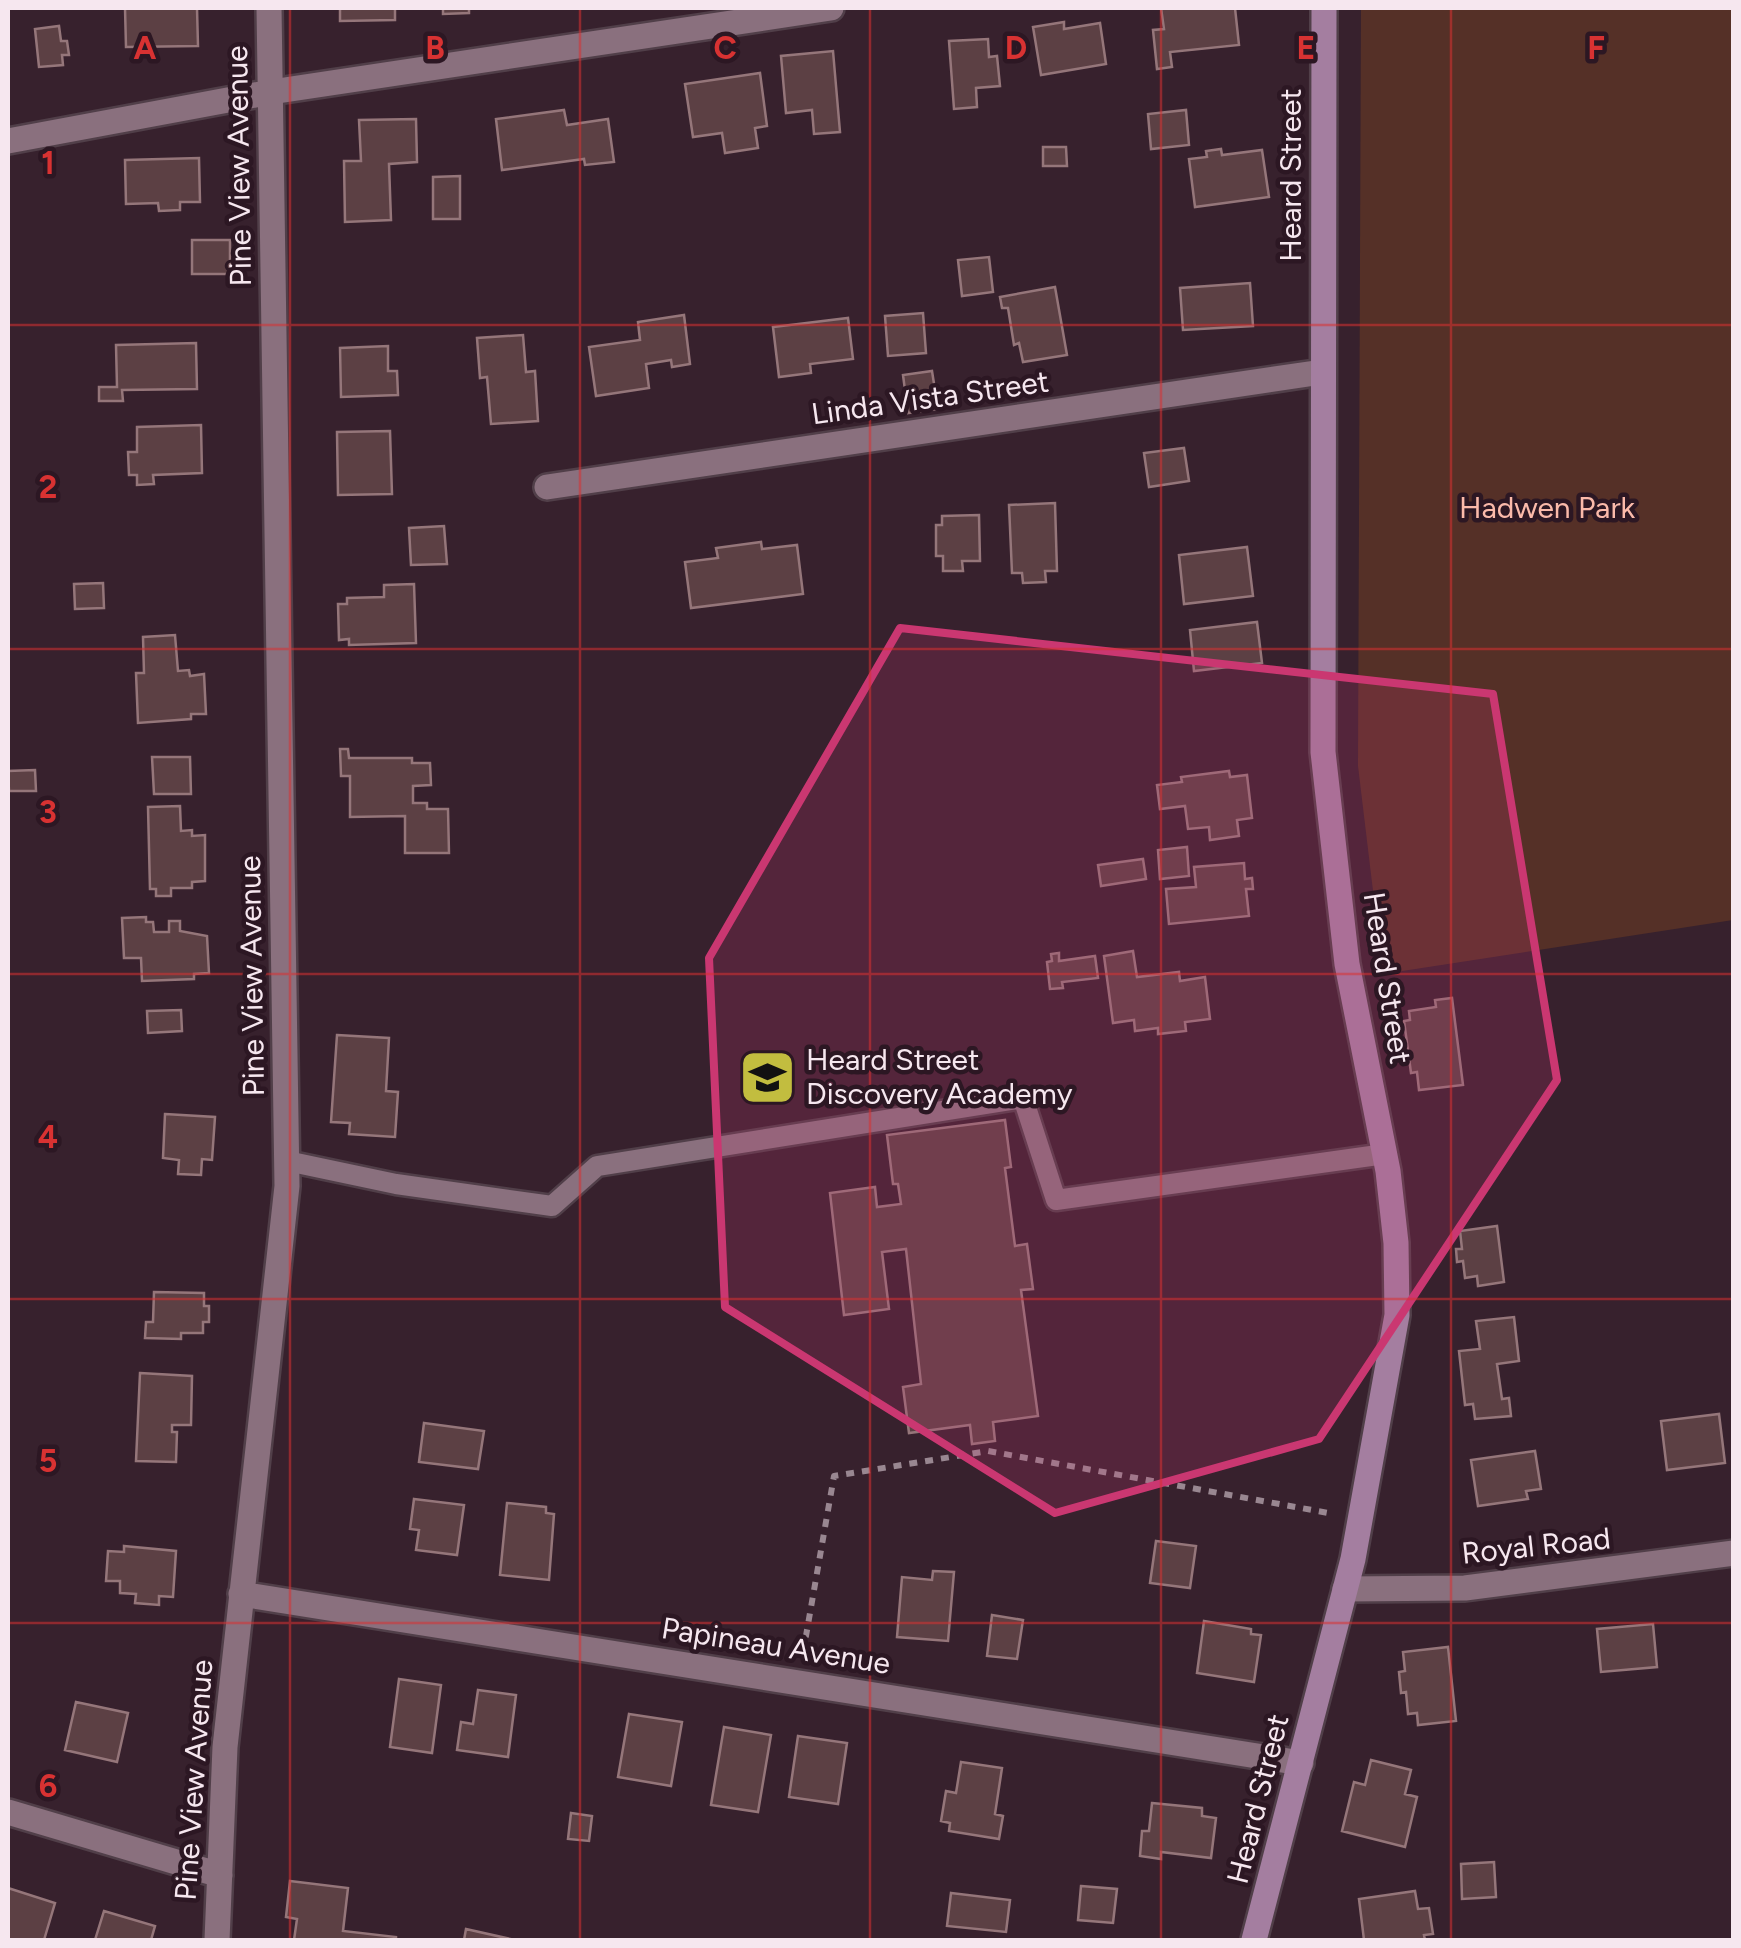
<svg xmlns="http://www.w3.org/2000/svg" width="1741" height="1948" viewBox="0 0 1741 1948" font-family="Figtree,sans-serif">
  <rect width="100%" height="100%" fill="#37212d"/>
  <path fill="#553027" d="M1361,8H1733V920L1383,974L1358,766Z"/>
  <path fill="#5c4044" stroke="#95767a" stroke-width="2.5" d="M125,8H197L198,46L126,47Z
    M340,8H395V20L340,21Z
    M431,8H469V13L443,14V8Z
    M1161,8H1235L1239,45L1170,52L1172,67L1157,69L1153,30L1164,29Z
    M1064,22V29L1100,23L1106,64L1041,75L1033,27Z
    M59,26L61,41H67L69,55H62L63,65L39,67L35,29Z
    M988,39L989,57L997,56L1000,86L976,88L977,107L954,109L949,41Z
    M833,51L840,132L814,134L812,110L786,113L781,56Z
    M760,73L767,126L755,128L758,148L725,153L722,133L693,137L685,84Z
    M564,110L567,125L608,119L614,162L585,165L584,159L502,170L496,119Z
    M1186,110L1189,145L1151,149L1148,114Z
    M416,119L417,162L389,164L391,220L345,222L344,161H361L359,120Z
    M1043,147H1066L1067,166H1043Z
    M1221,149L1222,155L1262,150L1269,197L1195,207L1189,159L1207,157L1206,151Z
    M199,158L200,202H180V210L159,211L158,203L126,204L125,160Z
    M460,176V219H433V177Z
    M192,240H230V274H192Z
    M989,257L993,292L962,296L958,260Z
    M1250,283L1253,326L1183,330L1180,288Z
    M1055,287L1067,355L1023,362L1019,343L1014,345L1008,308H1002L1000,297Z
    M923,313L926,353L888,356L885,316Z
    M684,315L690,364L672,367L671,360L646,364L649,388L596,396L589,347L640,340L638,322Z
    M848,318L853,359L810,364L811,373L779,377L773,327Z
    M523,335L526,372L535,371L538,421L491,424L487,377L480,378L477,338Z
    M196,343L197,389L122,390L123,401H99V387H117L116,345Z
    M388,346V371H397L398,395L341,397L340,348Z
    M932,371L938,409L908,413L903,375Z
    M201,425L202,473L153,475L154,484L137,485V475H129L128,452H137V427Z
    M390,431L392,494L338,495L337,432Z
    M1184,448L1189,481L1149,487L1144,453Z
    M1055,503L1057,571H1045L1046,582L1023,583L1022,573H1012L1009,505Z
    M979,515L980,561H962L963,571H943V556H936V525H942V516Z
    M444,526L447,564L411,565L409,528Z
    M761,542L762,549L797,545L803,594L691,608L685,562L718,558L716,548Z
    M1247,547L1253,596L1184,604L1179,555Z
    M103,583L104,608L75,609L74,584Z
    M414,584L416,643L349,645V639L339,640L338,604H347V598L384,597V585Z
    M1257,622L1262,663L1194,671L1190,630Z
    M175,635L178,671L189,670L190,676L204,674L206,714H191V719L138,723L136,673H144L143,637Z
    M340,749H348L349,758H412V763H430L431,785L413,786V803H427V809H448L449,853H405V816L350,817V776H341Z
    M152,757H190L191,794H154Z
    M35,770L36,791H9L8,771Z
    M1229,771L1230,777L1247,775L1252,818L1237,820L1239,836L1210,840L1209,827L1188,829L1185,806L1160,809L1157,785L1182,782L1181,777Z
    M180,806L181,831L192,830V836L205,835V881L192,882V888H171V896H156V889H150L148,807Z
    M1187,847L1189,876L1160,879L1158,850Z
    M1143,859L1146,879L1101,886L1098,865Z
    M1244,863L1245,879L1252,878L1253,889H1246L1249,916L1169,924L1166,889L1196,887L1194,867Z
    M146,917V922H153L154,932H169V921H180V931L207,936L209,973L194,974V979L142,981L141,958H124L122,918Z
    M1133,951L1137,977L1179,972L1180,981L1205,977L1210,1019L1185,1022L1186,1031L1158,1034V1028L1135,1031L1134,1020L1113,1023L1104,956Z
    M1059,953V961L1095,956L1098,978L1062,982L1063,988L1050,989L1047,962L1052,961L1051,954Z
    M1452,998L1463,1085L1419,1090L1417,1072L1411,1073L1404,1021L1410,1020L1409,1011L1436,1007L1435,1000Z
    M181,1010L182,1031L148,1033L147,1011Z
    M337,1035L389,1038L386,1091L398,1092L395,1137L349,1134L350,1123L331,1122Z
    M165,1114L215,1117L212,1160L202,1159L201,1175L178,1174L179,1160L163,1158Z
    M1005,1120L1011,1167L1005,1168L1015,1246L1027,1244L1033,1289L1021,1290L1038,1416L993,1422L995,1441L972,1444L970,1425L909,1433L903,1387L921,1384L906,1249L882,1252L889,1309L844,1315L830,1193L875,1187L877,1207L901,1204L898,1184H893L887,1135Z
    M1497,1226L1504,1282L1478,1286L1477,1276L1465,1278L1463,1261L1457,1262L1456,1249H1462L1460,1231Z
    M154,1292L204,1293V1306H209V1322H203V1333H181V1339L145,1338L146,1322H153Z
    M1514,1317L1519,1361L1497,1364L1502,1399L1509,1398L1511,1416L1475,1419L1473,1404L1465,1405L1459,1351L1480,1349L1476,1321Z
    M140,1373L192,1376L191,1425H172V1432H177L176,1462L136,1461Z
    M1719,1414L1725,1463L1667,1470L1661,1421Z
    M424,1423L484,1431L478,1469L419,1462Z
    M1535,1451L1541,1489L1526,1491L1528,1499L1478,1506L1471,1460Z
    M414,1499L464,1505L457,1555L416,1550L419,1530L410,1529Z
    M507,1503L546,1507V1513L554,1514L549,1580L500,1575Z
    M1156,1541L1196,1546L1190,1588L1150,1583Z
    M124,1546L176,1551L173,1597L159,1596V1605L135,1603L136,1594L120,1593V1581H106L108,1551L124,1552Z
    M933,1571L954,1572L948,1641L897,1637L902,1577L932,1580Z
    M992,1615L1023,1620L1017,1659L987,1656Z
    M1204,1621L1251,1629V1634L1261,1635L1254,1682L1197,1673Z
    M1653,1624L1657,1667L1601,1672L1597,1629Z
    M1448,1647L1456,1721L1418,1725L1417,1713L1408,1714L1406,1692L1401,1693L1399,1672L1405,1671L1403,1652Z
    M399,1679L441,1685L432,1753L390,1747Z
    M478,1690L516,1695L508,1757L457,1750L461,1722L473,1724Z
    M76,1702L128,1713L117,1762L65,1750Z
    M629,1714L682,1722L671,1786L618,1777Z
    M724,1727L771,1735L758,1812L711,1805Z
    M798,1736L847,1743L838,1804L789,1797Z
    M1371,1760L1411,1770L1405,1794L1417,1797L1405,1847L1342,1831L1354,1782L1365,1785Z
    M961,1762L1002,1768L995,1814L1003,1816L999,1839L949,1831L950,1823L941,1821L946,1791L956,1793Z
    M1152,1803L1202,1808V1816L1216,1818L1211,1858L1161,1852V1859L1140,1856L1142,1831H1149Z
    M571,1813L592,1816L589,1841L568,1839Z
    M1494,1862L1496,1897L1462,1899L1461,1864Z
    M290,1881L348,1888L343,1931L396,1937V1940H294L297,1919L286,1917Z
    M1081,1886L1117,1889L1113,1923L1078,1920Z
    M8,1888L55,1903L44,1940H8Z
    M1415,1891L1418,1909L1429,1908L1433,1934L1424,1935L1425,1940H1364L1359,1899Z
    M951,1893L1010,1900L1006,1932L947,1926Z
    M104,1911L155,1926L151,1940H95Z
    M466,1929L515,1940H464Z"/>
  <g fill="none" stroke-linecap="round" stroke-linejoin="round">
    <defs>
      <path id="lane" d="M287,1161L396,1184L552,1206L597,1166L1023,1098L1056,1200L1385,1154"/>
      <path id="street" d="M8,141L271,92L831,8
        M547,487L1322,372
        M1345,1589L1465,1588L1734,1553
        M241,1594L1301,1763
        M8,1812L220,1875
        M217,1940L225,1747L287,1186L269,8"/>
      <path id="secondary" d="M1254,1940L1353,1559L1397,1315L1396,1243L1388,1171L1347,964L1323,752L1324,8"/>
    </defs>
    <use href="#lane" stroke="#513f49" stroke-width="25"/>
    <use href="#street" stroke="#513f49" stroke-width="30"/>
    <use href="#secondary" stroke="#513f49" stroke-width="30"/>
    <path stroke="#998791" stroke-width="6" stroke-dasharray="8 8" stroke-linecap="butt" d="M803,1653L834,1476L988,1451L1334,1514"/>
    <use href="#lane" stroke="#8a707e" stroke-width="20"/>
    <use href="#street" stroke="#8a707e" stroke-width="25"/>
    <use href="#secondary" stroke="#a47ea0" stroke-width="25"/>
  </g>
  <path fill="#ca3771" fill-opacity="0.2" stroke="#ca3771" stroke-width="8" stroke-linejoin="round" d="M900,628L1493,694L1557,1080L1319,1439L1055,1513L725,1307L709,958Z"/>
  <path fill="none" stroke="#d83232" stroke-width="2.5" stroke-opacity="0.55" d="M290,8V1940M580,8V1940M870,8V1940M1161,8V1940M1451,8V1940M8,325H1734M8,649H1734M8,974H1734M8,1299H1734M8,1623H1734"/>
  <defs>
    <symbol id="school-square" viewBox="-11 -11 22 22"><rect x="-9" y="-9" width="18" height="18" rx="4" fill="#c2bd3f" stroke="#2c1723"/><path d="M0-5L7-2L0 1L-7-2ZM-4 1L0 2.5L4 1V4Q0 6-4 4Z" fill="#111"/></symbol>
  </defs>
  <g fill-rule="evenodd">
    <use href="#school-square" x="736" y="1046" width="63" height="63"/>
  </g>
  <g text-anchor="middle" stroke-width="9" stroke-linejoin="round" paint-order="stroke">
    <g font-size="30" fill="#f6e7ef" stroke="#2c1723">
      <text transform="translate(239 166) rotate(-91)" y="10">Pine View Avenue</text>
      <text transform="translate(1291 175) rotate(-90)" y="10">Heard Street</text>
      <text transform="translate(930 398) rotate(-8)" y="10">Linda Vista Street</text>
      <text transform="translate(252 976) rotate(-91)" y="10">Pine View Avenue</text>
      <text transform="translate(1387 978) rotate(81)" y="10">Heard Street</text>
      <text transform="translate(1536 1546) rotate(-6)" y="10">Royal Road</text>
      <text transform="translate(776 1646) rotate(9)" y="10">Papineau Avenue</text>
      <text transform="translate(194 1780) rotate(-86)" y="10">Pine View Avenue</text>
      <text transform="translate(1258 1799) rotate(-76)" y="10">Heard Street</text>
    </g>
    <g font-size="30" fill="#fbbaaa" stroke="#2c1723">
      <text x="1547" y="518">Hadwen Park</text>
    </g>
    <g font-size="30" fill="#f6e7ef" stroke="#2c1723" text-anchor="start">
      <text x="806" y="1070">Heard Street<tspan x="806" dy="34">Discovery Academy</tspan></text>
    </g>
  </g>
  <g font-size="32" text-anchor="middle" font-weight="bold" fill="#d83232" stroke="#2c1723" stroke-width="9" stroke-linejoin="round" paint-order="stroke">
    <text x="145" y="59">A</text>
    <text x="435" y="59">B</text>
    <text x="725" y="59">C</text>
    <text x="1016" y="59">D</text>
    <text x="1306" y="59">E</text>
    <text x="1596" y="59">F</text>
    <text x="48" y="174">1</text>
    <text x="48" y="498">2</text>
    <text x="48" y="823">3</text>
    <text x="48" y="1148">4</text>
    <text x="48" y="1472">5</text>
    <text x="48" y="1797">6</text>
  </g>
  <rect width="1741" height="1948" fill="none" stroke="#f6e7ef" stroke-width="20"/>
</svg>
